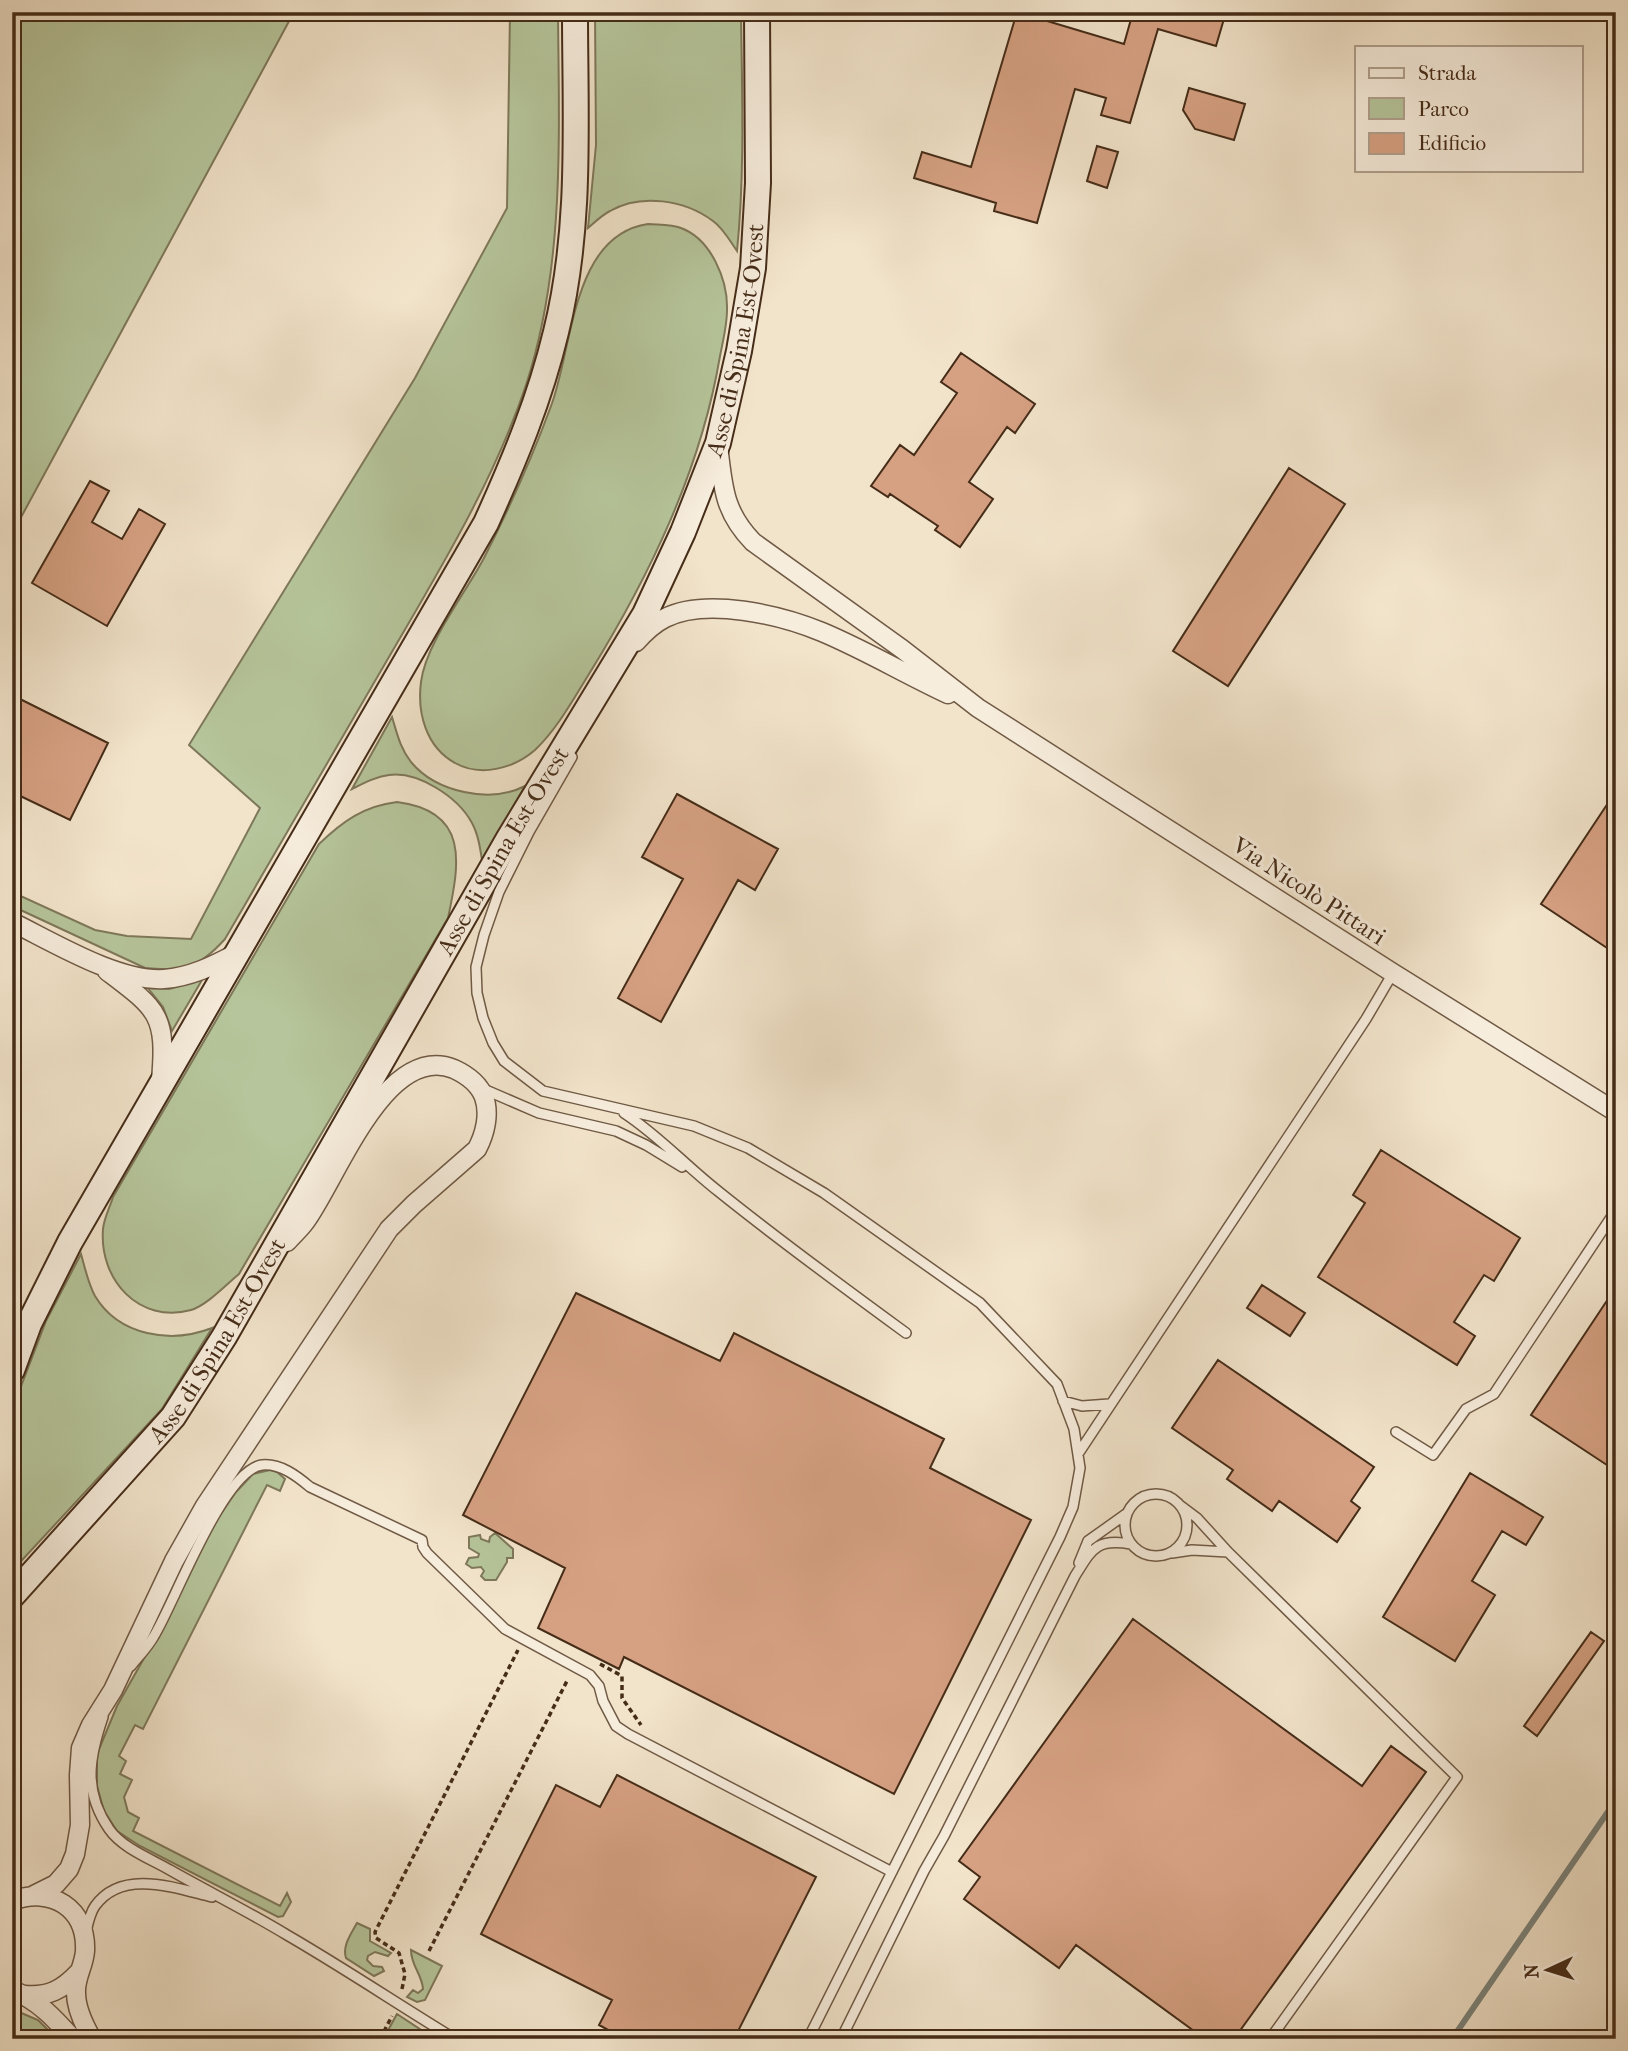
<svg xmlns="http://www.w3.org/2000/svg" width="1628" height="2051" viewBox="0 0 1628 2051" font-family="'IM FELL French Canon',serif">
  <rect width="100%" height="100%" fill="#f2e4cb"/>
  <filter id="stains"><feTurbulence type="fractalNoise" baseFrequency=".00286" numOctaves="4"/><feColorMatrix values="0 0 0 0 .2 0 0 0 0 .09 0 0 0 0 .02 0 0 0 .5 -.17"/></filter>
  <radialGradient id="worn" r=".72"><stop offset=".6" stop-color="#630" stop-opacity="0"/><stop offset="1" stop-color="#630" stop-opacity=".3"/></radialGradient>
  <path fill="#b6c59b" stroke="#7e785a" stroke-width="2" d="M18,12H294L12,534V23Z
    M510,12H558C559,136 565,266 526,385C495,478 442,566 393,650C337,746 281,842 225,939C199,968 184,972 145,968L12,906V892L95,930L127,936L191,939L260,808L189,745L415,378L507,208Z
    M595,12H741C742,92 745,172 737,251C730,241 723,228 713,221C685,200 641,193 610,211C602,215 595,222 588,228L596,145Z
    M648,224C658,225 671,224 681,228C711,239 728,280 727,310C727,325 723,341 720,356C701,470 649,577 589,674C573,700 557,729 535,750C513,769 480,777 455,763C426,747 417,713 421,682C426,643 465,594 484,558C509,509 532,458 551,406C573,349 571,235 648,224Z
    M392,717C397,733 400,748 411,762C436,792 490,804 525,786L482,860C480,847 478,834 472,823C458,797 418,771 389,775C375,777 364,783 352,789Z
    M397,802C469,811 460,862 448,918L239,1274C227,1284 206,1306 191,1310C139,1324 99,1280 103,1229C104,1218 110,1207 113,1197L319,844C343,821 364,806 397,802Z
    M202,980L172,1031L163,1007L147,987L169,989Z
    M81,1254C85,1268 88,1283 95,1296C119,1336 171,1344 212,1328L162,1409L12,1571V1410L46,1321Z
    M270,1470L277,1472L285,1479L280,1491L267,1485L143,1729L135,1725L119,1756L126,1761L120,1774L132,1780L124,1797L128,1812L139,1818L133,1831L280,1906L287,1893L291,1902L283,1916L278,1917L140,1846L117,1831L104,1811L97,1786V1754L117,1706L156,1637L209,1531L236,1492L253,1474Z
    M495,1533L513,1549V1558H507V1562L496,1580H485L481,1576L484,1571L481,1567L472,1568L466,1564L469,1558L478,1557L479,1554L469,1548V1537L480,1535L481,1539L489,1542L490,1537Z
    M357,1923L370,1929V1941L391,1953L388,1956L375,1952L368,1956L367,1960L373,1966L382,1967L384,1971L374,1976L346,1958C342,1946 351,1934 357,1923Z
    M411,1950L442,1966L425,2000L417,2002L407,1997L413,1990L418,1993L423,1989C422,1974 411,1966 411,1950Z
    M12,2009L38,2020L57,2039H12Z
    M397,2014L435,2039H396L386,2034Z"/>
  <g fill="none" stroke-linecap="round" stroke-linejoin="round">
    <path stroke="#7a837c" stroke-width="6" d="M1452,2039L1616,1800"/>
  </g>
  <path fill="#d6a183" stroke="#452c18" stroke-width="2" d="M1017,12L1124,44L1133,12H1226L1216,46L1158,29L1130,123L1101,115L1106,98L1075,89L1037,223L994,211L996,203L914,178L922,152L971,167Z
    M1189,88L1245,104L1234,140L1195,129L1183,110Z
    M1097,146L1118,152L1107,188L1087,181Z
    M961,353L1035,404L1015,433L1007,427L969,482L993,499L960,547L935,530L938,526L890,494L888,497L871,486L900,445L914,455L957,393L941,382Z
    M1289,468L1345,504L1228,686L1173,651Z
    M90,481L109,491L92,522L122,539L139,509L165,524L107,626L32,583Z
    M12,695L108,743L70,820L12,792Z
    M1616,791V954L1541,904Z
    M677,794L778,849L755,890L738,880L661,1022L618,998L683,879L642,857Z
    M1381,1150L1520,1238L1494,1281L1484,1275L1454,1322L1475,1336L1457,1365L1318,1277L1365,1203L1353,1195Z
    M1262,1285L1305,1313L1290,1336L1247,1308Z
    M1616,1287V1471L1531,1415Z
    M576,1293L720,1361L734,1333L944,1439L930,1468L1031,1520L894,1794L624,1657L619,1669L538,1628L565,1568L463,1515Z
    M1218,1360L1374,1467L1351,1501L1360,1508L1337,1542L1279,1501L1272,1511L1227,1479L1233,1470L1172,1428Z
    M1470,1473L1543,1517L1526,1545L1502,1531L1472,1581L1495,1595L1455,1661L1383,1617Z
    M1133,1619L1362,1786L1391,1746L1426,1772L1234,2039H1205L1076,1945L1059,1968L964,1899L980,1877L959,1861Z
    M1591,1632L1604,1641L1537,1736L1524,1726Z
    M617,1775L816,1877L734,2039H625L599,2025L612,2000L481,1934L556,1785L600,1807Z"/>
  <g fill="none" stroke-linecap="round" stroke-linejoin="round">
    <defs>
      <path id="lane" d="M572,757L529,832L499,892L484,935L476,967L477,993L483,1018L493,1043L504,1061L543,1091L694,1126L748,1148L824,1193L980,1303L1057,1384L1074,1429L1080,1468L1073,1507L1060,1537L808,2039
        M481,1088L539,1113L616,1131L646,1145L682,1167
        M624,1113C658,1135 686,1166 718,1191C780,1241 843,1287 906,1333
        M1063,1401L1082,1406L1109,1404
        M1396,1432L1433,1455L1466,1409L1494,1394L1616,1210
        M1078,1454L1366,1019L1393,973
        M1125 1525a31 31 0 1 1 62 0a31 31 0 1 1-62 0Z
        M1181,1506L1197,1518L1228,1552L1457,1777L1270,2039
        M1172,1553L1192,1550L1228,1552
        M1079,1563L1088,1541L1126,1514
        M131,1666C139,1656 148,1647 154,1636C175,1602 223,1470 262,1465C280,1463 297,1476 310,1487L422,1540L423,1547L427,1553L505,1629L590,1675L599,1686L603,1701L616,1726L628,1734L892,1872
        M103,1717C89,1758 83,1791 109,1829C122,1848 151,1859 170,1870C209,1892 249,1912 287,1935C344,1968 399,2005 455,2039
        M86,1932C88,1923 90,1913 95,1906C122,1868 175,1888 212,1897
        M841,2039L924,1871L944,1836L1075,1576C1092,1549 1096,1538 1131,1544"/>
      <path id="street" d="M718,445C723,486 723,511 753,542L902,649L978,708L1393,973L1616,1112
        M636,642C644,633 653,624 665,618C706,597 781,615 822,632C865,650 905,674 948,694
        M12,922C53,942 118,982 164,979C190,977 213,966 235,954
        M107,971C157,1009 167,1014 161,1080
        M34,1895L56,1884L69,1869L75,1854L80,1825L79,1775L81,1748L91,1725L113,1690L174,1561L205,1506L389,1229L414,1204L477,1149C485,1134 490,1114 484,1097C479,1084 467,1075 454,1069C385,1041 335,1183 305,1222C300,1229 293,1235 287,1242
        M12,1901C51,1886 87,1908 85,1951C84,1966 75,1978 76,1993C76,2009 84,2025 92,2039
        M12,1990C38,2000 55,2019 73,2039
        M25,1995C48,1997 62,1990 78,1973"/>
      <g id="secondary">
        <path d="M12,1370L29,1324L70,1242L486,523C514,461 540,399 556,332C582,228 575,118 575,12"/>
        <path id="s1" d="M12,1596L173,1417L224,1337L509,838L645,614L683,532L718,443L739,351L753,268L758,183L757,12"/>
      </g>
    </defs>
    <use href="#lane" stroke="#705a45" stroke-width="12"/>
    <use href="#street" stroke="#705a45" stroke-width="21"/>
    <use href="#secondary" stroke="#452c18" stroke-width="28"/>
    <path stroke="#452c18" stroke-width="3.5" stroke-dasharray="5 3.5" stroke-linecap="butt" d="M600,1664L622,1676V1698L641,1725
      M429,1951L568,1679
      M402,1989L405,1974L399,1953L376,1938L375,1932L518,1650
      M380,2039L392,2016"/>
    <use href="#lane" stroke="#f7eddd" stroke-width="9"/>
    <use href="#street" stroke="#f7eddd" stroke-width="18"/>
    <use href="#secondary" stroke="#f7eddd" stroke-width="24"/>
  </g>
  <g text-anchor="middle" stroke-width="6" stroke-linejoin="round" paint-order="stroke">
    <g font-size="24" fill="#452c18" stroke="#f7eddd">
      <text dy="8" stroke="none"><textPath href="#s1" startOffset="1463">Asse di Spina Est-Ovest</textPath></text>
      <text dy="8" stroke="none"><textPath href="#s1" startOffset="896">Asse di Spina Est-Ovest</textPath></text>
      <text transform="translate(1309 891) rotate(33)" y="8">Via Nicolò Pittari</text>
      <text dy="8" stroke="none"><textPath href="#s1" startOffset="329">Asse di Spina Est-Ovest</textPath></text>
    </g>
  </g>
  <rect width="1628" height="2051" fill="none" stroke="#f2e4cb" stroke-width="42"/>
  <rect x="14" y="14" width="1600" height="2023" fill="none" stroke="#452c18" stroke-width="3.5"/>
  <rect x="21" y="21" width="1586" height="2009" fill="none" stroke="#452c18" stroke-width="2"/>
  <rect x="1355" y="46" width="228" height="126" fill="#f7eddd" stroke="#b0a08e" stroke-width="2"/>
  <rect x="1369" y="68" width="35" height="10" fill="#f7eddd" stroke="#b0a08e" stroke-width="2"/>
  <text x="1418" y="80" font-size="21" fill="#452c18">Strada</text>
  <rect x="1369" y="98" width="35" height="21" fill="#b6c59b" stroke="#b0a08e" stroke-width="2"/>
  <text x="1418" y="116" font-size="21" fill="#452c18">Parco</text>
  <rect x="1369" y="133" width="35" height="21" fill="#d6a183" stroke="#b0a08e" stroke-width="2"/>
  <text x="1418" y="150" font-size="21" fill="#452c18">Edificio</text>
  <g transform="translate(1548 1970) rotate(266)" stroke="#f7eddd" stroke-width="5" paint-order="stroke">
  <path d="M0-5L12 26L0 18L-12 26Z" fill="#452c18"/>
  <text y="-10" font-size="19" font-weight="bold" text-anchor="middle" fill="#452c18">N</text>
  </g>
  <rect width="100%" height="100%" filter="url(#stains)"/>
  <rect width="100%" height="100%" fill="url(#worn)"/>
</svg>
